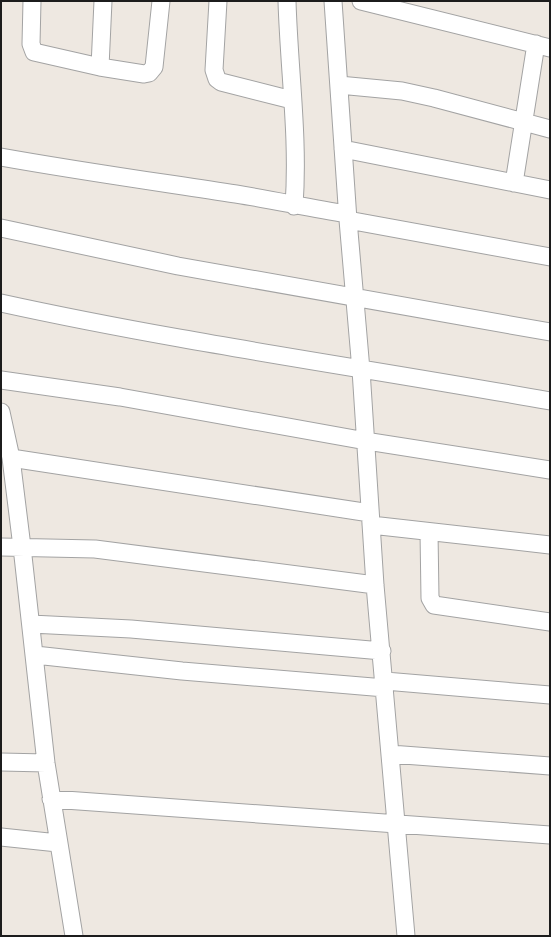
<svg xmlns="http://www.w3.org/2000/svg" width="551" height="937" viewBox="0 0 551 937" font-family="'Exo 2',sans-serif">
  <rect width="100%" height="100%" fill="#eee8e1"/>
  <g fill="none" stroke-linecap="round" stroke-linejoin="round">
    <defs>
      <path id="minor" d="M32,1L31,44L34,52L100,67L144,74L149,73L154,67L161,1
        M218,1L214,70L217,79L221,82L292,100
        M287,1C289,70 299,138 294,206
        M333,1L348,220L361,370L375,585L406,936
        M361,1L550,48
        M100,67L103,1
        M339,85L402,91L434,98L550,129
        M343,149L550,190
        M1,157C79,171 158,182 236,194C273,200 310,208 347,214
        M514,183L536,44
        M348,220L550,257
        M1,228L178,266L550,332
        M1,303C183,343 367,368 550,401
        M1,380L120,397L366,441L550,470
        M1,412L11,458L22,547L46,763L74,936
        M11,458L370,513
        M371,525L550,545
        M429,532L430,598L434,605L550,622
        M1,547L95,549L375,585
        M31,624L131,629L382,651
        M35,655L182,671L385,688
        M385,681L550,695
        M390,754L550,766
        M1,762L46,763
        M51,799L550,835
        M1,837L58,843"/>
    </defs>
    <use href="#minor" stroke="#a3a3a3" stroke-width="19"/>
    <use href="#minor" stroke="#fff" stroke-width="17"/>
  </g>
  <rect width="551" height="937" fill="none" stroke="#1c1c1c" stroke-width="4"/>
</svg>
